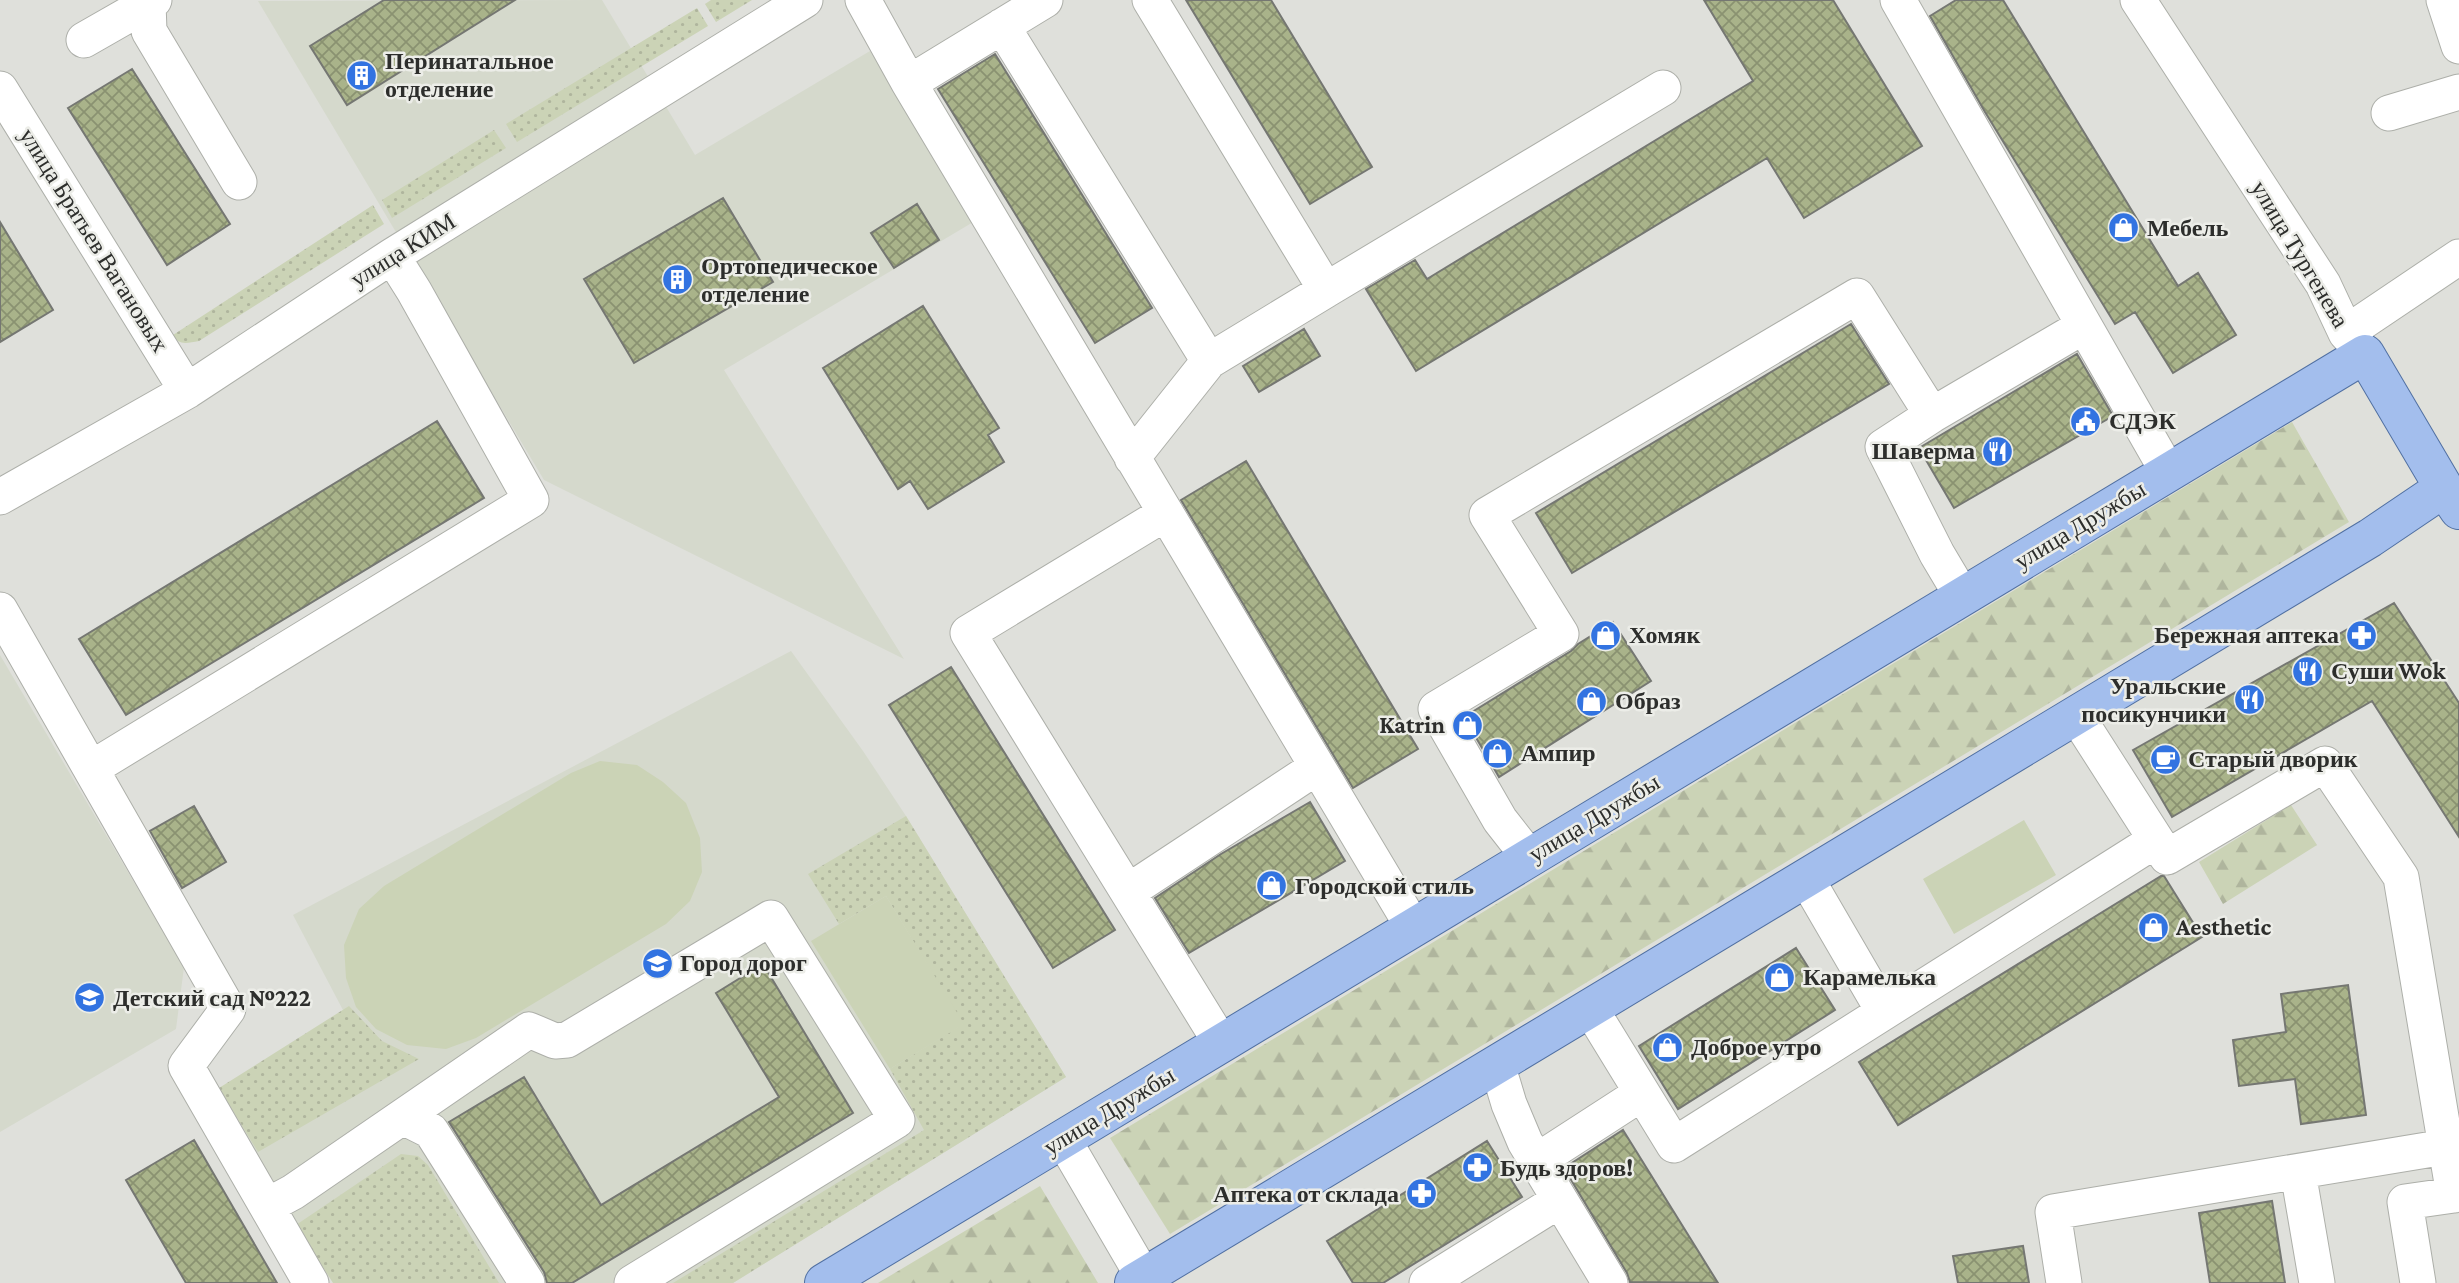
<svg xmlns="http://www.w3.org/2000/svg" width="2459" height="1283" viewBox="0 0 2459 1283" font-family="'Crimson Pro',serif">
  <defs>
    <pattern id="grass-dots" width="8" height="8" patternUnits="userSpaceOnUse" patternTransform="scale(1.75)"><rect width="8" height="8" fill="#cbd3b6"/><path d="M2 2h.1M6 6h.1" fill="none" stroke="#afb59d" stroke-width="1.8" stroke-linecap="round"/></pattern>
    <pattern id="forest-firs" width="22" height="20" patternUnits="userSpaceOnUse" patternTransform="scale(1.75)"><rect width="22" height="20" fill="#cbd3b6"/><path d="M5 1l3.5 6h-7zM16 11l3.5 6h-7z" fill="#afb59d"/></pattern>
    <pattern id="building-cross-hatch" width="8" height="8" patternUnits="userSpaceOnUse" patternTransform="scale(1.75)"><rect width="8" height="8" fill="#a9b38a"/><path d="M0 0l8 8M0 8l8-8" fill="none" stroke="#8a9271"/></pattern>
  </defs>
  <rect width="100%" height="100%" fill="#dfe0db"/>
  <path fill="#d5d9cc" d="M602,0L695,155L870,51L975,221L724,370L904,659L544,480L258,1Z
    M791,651L863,751L906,816L1066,1077L733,1283H335L216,1092L344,1012L293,915Z
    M0,655L184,967L176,1029L0,1132Z"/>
  <path fill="url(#grass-dots)" d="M711,0H752L716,22L705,4Z
    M697,8L708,26L517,142L506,124Z
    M494,130L506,148L392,218L382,200Z
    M373,205L384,224L199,341C187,343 179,346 173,335Z
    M906,816L1066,1077L733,1283H673L924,1130L890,1069L963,1024L886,896L839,924L808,874Z
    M349,1006L382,1041L419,1059L258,1152L219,1088Z
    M401,1154L418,1156L428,1165L499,1283H333L296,1225Z"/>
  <path fill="url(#forest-firs)" d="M2292,422L2349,522L1170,1234L1110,1138Z
    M2291,805L2317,845L2223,904L2199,862Z
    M1040,1186L1098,1283H878Z"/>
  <path fill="#cbd3b6" d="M600,761L637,765L663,782L686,803L700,838L702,872L690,901L666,924L476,1038L446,1049L407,1045L376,1029L356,1007L346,978L344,945L359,909L384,886L571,773Z
    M2024,820L2056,875L1954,934L1923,879Z
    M886,896L964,1024L890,1069L811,941Z"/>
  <path fill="url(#building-cross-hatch)" stroke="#757772" stroke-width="2" d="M384,0H515L347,105L310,46Z
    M1186,0H1271L1372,167L1310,204Z
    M1704,0H1833L1922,146L1804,218L1767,158L1416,371L1366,289L1415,260L1427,279L1753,81Z
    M1956,0H2003L2178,286L2198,273L2236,335L2173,373L2135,312L2115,324L1985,112L1930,16Z
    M995,54L1152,308L1095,343L938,89Z
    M132,69L230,224L167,265L68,108Z
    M723,198L773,282L634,363L584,279Z
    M917,204L939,240L894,268L871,233Z
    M0,222L53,310L0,342Z
    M923,306L999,428L988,435L1004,462L928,509L910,481L898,489L823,368Z
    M1851,324L1889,384L1572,573L1536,513Z
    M1304,329L1320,356L1259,392L1243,366Z
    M2077,354L2113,416L1954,508L1919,448Z
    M437,421L484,498L126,715L79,639Z
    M1246,461L1418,749L1353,788L1181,500Z
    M2394,603L2459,703V837L2372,701L2172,817L2133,750Z
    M1613,622L1651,681L1499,777L1464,717L1571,651L1578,644Z
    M951,667L1115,930L1053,968L889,705Z
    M1310,802L1345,861L1189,953L1155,898L1221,854Z
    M194,806L226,862L182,888L150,831Z
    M2161,876H2164L2202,937L1898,1125L1859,1062Z
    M1796,948L1835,1010L1678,1109L1639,1046Z
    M763,964L853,1113L572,1283H547L544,1272L449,1122L524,1077L601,1205L779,1097L716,993Z
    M2348,985L2366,1115L2301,1124L2295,1079L2239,1086L2233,1040L2286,1032L2281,994Z
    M1623,1130L1718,1283L1630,1282L1627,1273L1564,1168Z
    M194,1140L277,1283H186L126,1180Z
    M1487,1141L1522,1197L1383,1283H1353L1327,1241Z
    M2272,1201L2285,1283H2210L2199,1213Z
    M2023,1246L2029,1283H1958L1953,1256Z"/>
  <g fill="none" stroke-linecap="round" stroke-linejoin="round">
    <defs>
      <path id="minor" d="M146,0L148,3L149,31L239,182
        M863,0L909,83L1413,927
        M1898,0L2168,472
        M2138,0L2323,284L2346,333L2365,354
        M2444,0L2459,46
        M1002,26L1209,361
        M84,40L154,0
        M909,83L1045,0
        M0,89L187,391
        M2389,113L2459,92
        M1326,290L1663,88
        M2346,333L2459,257
        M1132,458L1209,361L1326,290L1150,0
        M0,497L187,391L392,256L805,0
        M1166,513L968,633L1221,1043
        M1962,596L1937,554L1883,447L1932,415L2084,326
        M0,610L228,1009L186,1066L311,1283
        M2076,715L2167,857L2325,764L2401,877L2454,1195L2459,1194
        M92,768L531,500L414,291L392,256
        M1529,857L1500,820L1436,709L1561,634L1487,515L1857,296L1932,415
        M1806,878L1884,1012
        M1129,891L1317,767
        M1590,1008L1674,1145L2156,840
        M1497,1064L1509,1104L1525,1142L1610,1283
        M403,1117L431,1131L527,1283
        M1063,1139L1147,1283
        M1537,1161L1642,1093
        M2298,1172L2317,1283
        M267,1206L293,1192L529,1030L555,1041L567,1040L771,918L897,1120L632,1283
        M1427,1283L1560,1200
        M2064,1283L2053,1212L2445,1147
        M2418,1283L2405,1202L2454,1195"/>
      <path id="major" d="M824,1283L2365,354L2444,488L2459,510
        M1134,1283L2370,538L2444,488"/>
    </defs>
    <use href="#minor" stroke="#adafa9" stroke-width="37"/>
    <use href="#major" stroke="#5170a2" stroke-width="40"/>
    <use href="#minor" stroke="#fff" stroke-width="35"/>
    <use href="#major" stroke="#a3beed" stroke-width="38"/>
  </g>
  <defs>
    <symbol id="building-disc" viewBox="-11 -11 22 22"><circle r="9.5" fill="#3273e1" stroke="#ecede8"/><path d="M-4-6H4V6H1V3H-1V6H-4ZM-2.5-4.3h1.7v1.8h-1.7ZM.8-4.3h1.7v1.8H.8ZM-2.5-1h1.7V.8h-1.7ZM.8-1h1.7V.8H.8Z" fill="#fff"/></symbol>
    <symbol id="shop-disc" viewBox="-11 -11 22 22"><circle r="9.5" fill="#3273e1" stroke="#ecede8"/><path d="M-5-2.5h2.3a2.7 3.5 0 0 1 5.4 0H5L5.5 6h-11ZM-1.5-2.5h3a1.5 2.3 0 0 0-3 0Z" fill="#fff"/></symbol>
    <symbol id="civic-disc" viewBox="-11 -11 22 22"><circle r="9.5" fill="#3273e1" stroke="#ecede8"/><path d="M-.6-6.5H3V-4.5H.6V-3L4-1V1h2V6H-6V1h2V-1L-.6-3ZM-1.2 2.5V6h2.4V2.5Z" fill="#fff"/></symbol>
    <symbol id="restaurant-disc" viewBox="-11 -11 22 22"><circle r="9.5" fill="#3273e1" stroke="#ecede8"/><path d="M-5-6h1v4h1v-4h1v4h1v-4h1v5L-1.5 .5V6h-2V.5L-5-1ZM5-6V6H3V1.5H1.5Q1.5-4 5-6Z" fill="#fff"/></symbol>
    <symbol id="pharmacy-disc" viewBox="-11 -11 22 22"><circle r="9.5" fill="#3273e1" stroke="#ecede8"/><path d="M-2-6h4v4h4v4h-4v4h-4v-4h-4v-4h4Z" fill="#fff"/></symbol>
    <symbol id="cafe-disc" viewBox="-11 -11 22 22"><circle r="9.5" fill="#3273e1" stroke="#ecede8"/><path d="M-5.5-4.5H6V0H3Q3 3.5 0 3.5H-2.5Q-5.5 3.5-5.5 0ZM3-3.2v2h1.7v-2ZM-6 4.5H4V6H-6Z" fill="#fff"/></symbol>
    <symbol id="school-disc" viewBox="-11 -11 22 22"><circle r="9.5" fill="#3273e1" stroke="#ecede8"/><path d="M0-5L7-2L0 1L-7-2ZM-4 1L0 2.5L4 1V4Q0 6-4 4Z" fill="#fff"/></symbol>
  </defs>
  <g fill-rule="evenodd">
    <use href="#building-disc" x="344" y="58" width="35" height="35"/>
    <use href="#shop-disc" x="2106" y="210" width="35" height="35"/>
    <use href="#building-disc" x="660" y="262" width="35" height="35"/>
    <use href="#civic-disc" x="2068" y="404" width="35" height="35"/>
    <use href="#restaurant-disc" x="1980" y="434" width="35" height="35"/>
    <use href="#shop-disc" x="1588" y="618" width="35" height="35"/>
    <use href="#pharmacy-disc" x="2344" y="618" width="35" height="35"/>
    <use href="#restaurant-disc" x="2290" y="654" width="35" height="35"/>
    <use href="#restaurant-disc" x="2232" y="682" width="35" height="35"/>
    <use href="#shop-disc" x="1574" y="684" width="35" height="35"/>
    <use href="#shop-disc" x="1450" y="708" width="35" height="35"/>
    <use href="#shop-disc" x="1480" y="736" width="35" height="35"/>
    <use href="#cafe-disc" x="2148" y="742" width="35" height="35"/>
    <use href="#shop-disc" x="1254" y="868" width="35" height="35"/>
    <use href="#shop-disc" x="2136" y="910" width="35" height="35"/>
    <use href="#school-disc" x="640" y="946" width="35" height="35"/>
    <use href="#shop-disc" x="1762" y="960" width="35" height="35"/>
    <use href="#school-disc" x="72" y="980" width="35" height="35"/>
    <use href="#shop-disc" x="1650" y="1030" width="35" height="35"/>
    <use href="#pharmacy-disc" x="1460" y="1150" width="35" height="35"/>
    <use href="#pharmacy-disc" x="1404" y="1176" width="35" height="35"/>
  </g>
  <g text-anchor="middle" stroke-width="5" stroke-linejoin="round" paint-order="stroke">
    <g font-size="24" font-weight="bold" fill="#2d2e2c" stroke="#ecede8" text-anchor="start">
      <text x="385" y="69">Перинатальное<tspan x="385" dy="28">отделение</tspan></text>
      <text x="2147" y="236">Мебель</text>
      <text x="701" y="274">Ортопедическое<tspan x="701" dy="28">отделение</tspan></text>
      <text x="2109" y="429">СДЭК</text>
      <text x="1975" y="459" text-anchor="end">Шаверма</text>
      <text x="1629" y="643">Хомяк</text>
      <text x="2339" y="643" text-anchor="end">Бережная аптека</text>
      <text x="2331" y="679">Суши Wok</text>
      <text x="2226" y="694" text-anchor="end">Уральские<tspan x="2226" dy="28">посикунчики</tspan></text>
      <text x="1615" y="709">Образ</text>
      <text x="1445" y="733" text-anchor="end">Katrin</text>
      <text x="1521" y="761">Ампир</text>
      <text x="2188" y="767">Старый дворик</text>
      <text x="1295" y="894">Городской стиль</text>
      <text x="2176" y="935">Aesthetic</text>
      <text x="680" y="971">Город дорог</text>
      <text x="1803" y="985">Карамелька</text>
      <text x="113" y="1006">Детский сад №222</text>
      <text x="1691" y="1055">Доброе утро</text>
      <text x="1500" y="1176">Будь здоров!</text>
      <text x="1399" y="1202" text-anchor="end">Аптека от склада</text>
    </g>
    <g font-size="24" fill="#2d2e2c" stroke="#ecede8">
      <text transform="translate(94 240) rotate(58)" y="8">улица Братьев Вагановых</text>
      <text transform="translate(403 250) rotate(-32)" y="8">улица КИМ</text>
      <text transform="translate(2300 254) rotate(59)" y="8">улица Тургенева</text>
      <text transform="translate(2080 525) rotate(-31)" y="8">улица Дружбы</text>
      <text transform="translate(1594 818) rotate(-31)" y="8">улица Дружбы</text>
      <text transform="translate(1109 1111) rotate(-31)" y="8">улица Дружбы</text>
    </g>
  </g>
</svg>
